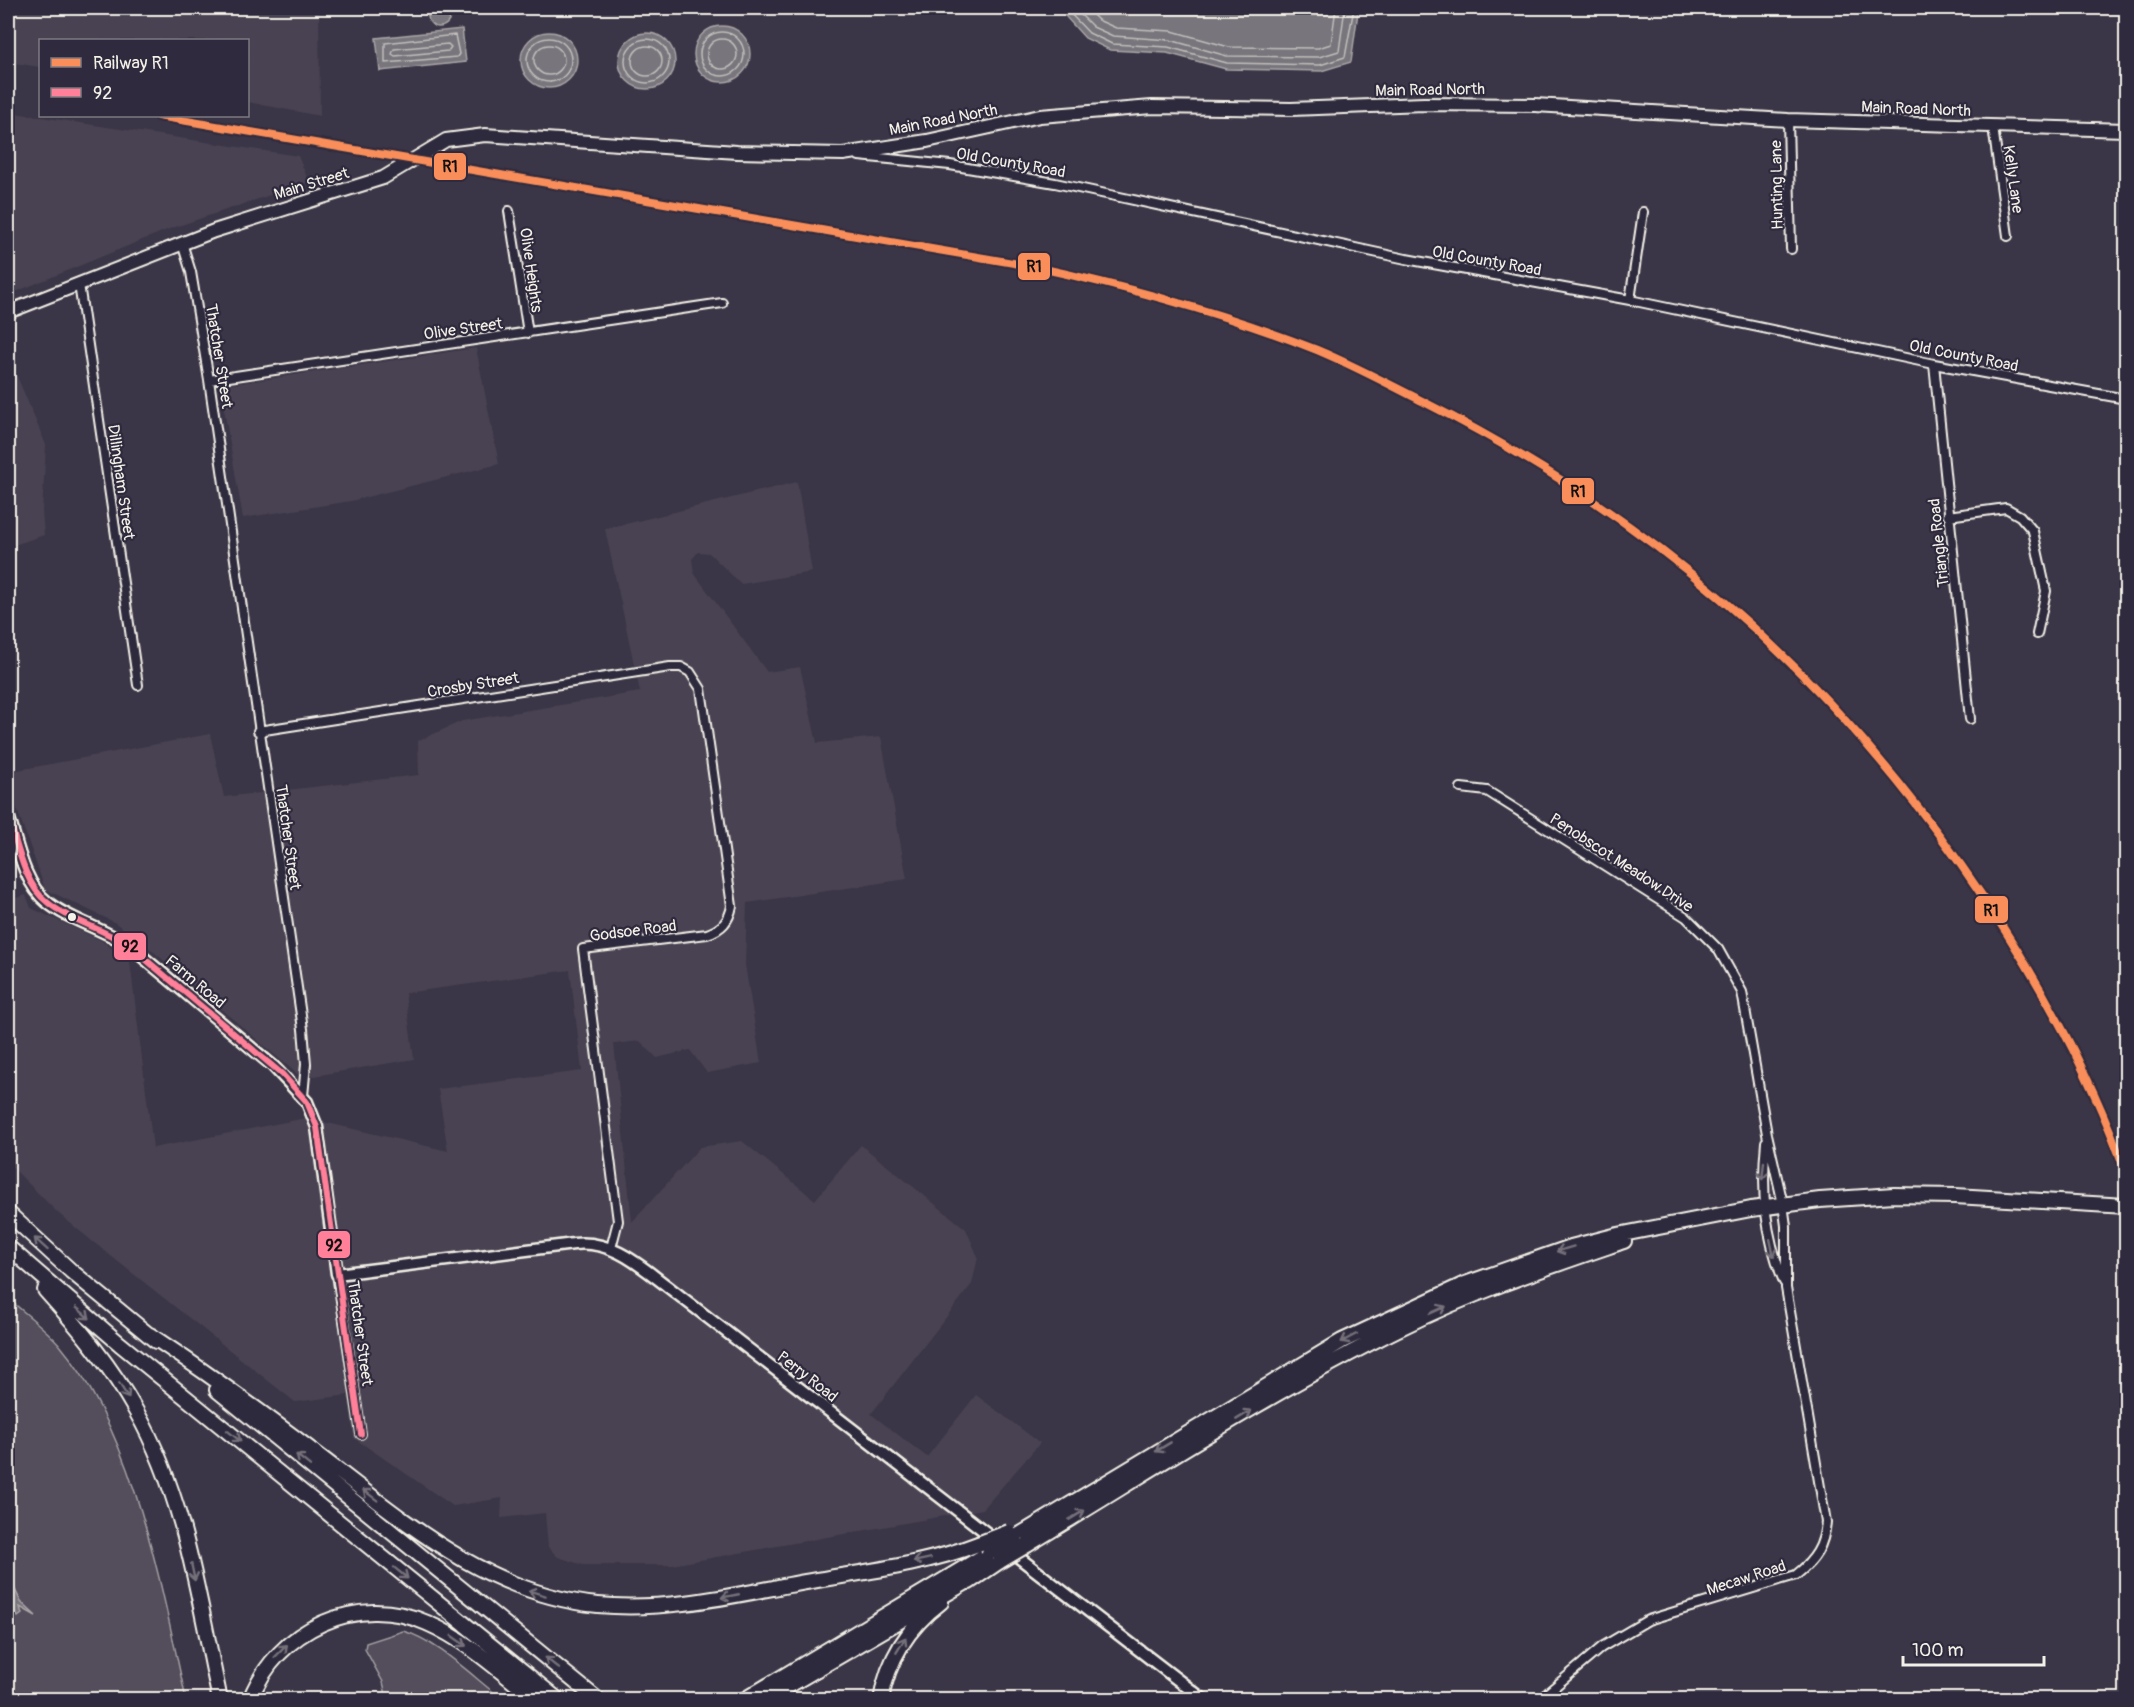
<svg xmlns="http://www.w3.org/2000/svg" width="2134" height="1707" viewBox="0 0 2134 1707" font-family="Pangolin,sans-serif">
  <rect width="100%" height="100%" fill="#3b3647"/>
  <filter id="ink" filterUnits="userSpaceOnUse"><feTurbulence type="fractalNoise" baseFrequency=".0167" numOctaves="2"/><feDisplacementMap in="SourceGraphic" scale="12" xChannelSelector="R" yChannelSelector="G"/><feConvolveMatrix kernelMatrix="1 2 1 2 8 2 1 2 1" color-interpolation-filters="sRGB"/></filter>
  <g filter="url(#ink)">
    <path fill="#484352" d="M8,8H319L320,116L248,102V40H40V67L8,62Z
      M8,112L298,156L309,182L169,229L8,295Z
      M476,348L499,464L351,501L243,518L220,386Z
      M8,355L46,445L42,511L44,535L8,547Z
      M797,482L812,572L741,584L709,553L698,552L692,559L694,573L767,672L800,667L817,743L881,737L907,879L747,903L745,965L761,1063L707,1073L690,1050L657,1058L640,1041L614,1044L632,1222L700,1147L742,1141L815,1200L861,1145L966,1229L978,1257L972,1284L871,1414L927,1457L976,1395L1040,1443L983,1509L672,1565H583L558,1557L548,1547L545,1513L501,1518L502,1498L453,1506L354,1438L348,1395L295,1402L92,1241L58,1213L8,1163V901L26,895L31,908L102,941L130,962L153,1148L306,1118L448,1151L438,1089L582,1071L570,970L405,993L414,1059L302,1078L141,941L114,922L45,889L8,783V772L210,734L224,797L419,775L418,741L462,721L640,692L605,529Z"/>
    <path fill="#534e5c" stroke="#a4a0a2" stroke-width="1.5" d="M8,1298C24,1313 44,1327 59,1344C135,1434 161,1587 186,1699H8Z
      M403,1631C437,1640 474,1678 502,1699H387L383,1682L365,1649L366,1643Z"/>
    <path fill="#78747b" stroke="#aaa6a7" stroke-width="1.5" d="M428 16a11 11 0 1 1 22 0a11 11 0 1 1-22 0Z
      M1058,8H1363L1358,12L1351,62L1321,71L1226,69L1167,53L1110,50L1085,38Z
      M694 54a28 28 0 1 1 56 0a28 28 0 1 1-56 0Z
      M462,29L466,62L380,71L376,38Z
      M521 60a28 28 0 1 1 56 0a28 28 0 1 1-56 0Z
      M619 61a28 28 0 1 1 56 0a28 28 0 1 1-56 0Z
      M8,1575L21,1602L36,1616L20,1607L22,1614L18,1617L8,1602Z"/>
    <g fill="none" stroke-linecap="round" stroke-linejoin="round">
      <path stroke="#c2bfbc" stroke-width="1.5" d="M1065,8L1089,33L1112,44L1168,47L1227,63L1320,65L1345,57L1354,8
        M1074,8L1093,27L1113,36L1170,40L1227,56L1319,57L1339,51L1345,8
        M1086,8L1098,20L1116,28L1172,31L1229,47L1318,48L1331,44L1336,8
        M700 54a22 22 0 1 1 44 0a22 22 0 1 1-44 0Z
        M455,35L459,54L457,57L385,63V43Z
        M527 60a22 22 0 1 1 44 0a22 22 0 1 1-44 0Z
        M625 61a22 22 0 1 1 44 0a22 22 0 1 1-44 0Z
        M707 54a15 15 0 1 1 30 0a15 15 0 1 1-30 0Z
        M448,44L451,47L448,51L395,56L392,54L394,49Z
        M534 60a15 15 0 1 1 30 0a15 15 0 1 1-30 0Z
        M632 61a15 15 0 1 1 30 0a15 15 0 1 1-30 0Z"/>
      <defs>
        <path id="street" d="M1788,120L1791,249
          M1993,127L2008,236
          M859,156L950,165L1055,183L1406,259L1630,300L1934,364L2126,399
          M509,211L528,333
          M182,243L191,272L209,380L303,1029L306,1064L303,1096
          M79,284L138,685
          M1630,300L1643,212
          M1934,364L1970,719
          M209,380L722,303
          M1948,516L2006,508L2020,516L2033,531L2046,591L2037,634
          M258,731L670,667H681L690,672L701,689L732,906C729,921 722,929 707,934L583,949L618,1221L611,1248
          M1461,788L1487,791L1686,917L1718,949L1742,992L1767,1134L1783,1204L1786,1226V1288L1826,1522C1824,1546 1815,1560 1796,1575L1648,1620L1602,1647L1539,1700
          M1766,1142C1761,1192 1765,1235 1784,1282
          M337,1274L361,1434"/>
        <path id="secondary" d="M8,815C17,842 23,883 47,902C68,920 106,929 132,948L273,1066L307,1102L317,1127L337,1274L574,1244C612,1240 638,1264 667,1286L997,1541
          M1009,1550L1204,1700"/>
        <path id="primary" d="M8,312L214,231L383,178L446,140L485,135L737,152L843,154L927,141L1040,116L1152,107L1291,109L1424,104L1535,105L1788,120L2126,130"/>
        <path id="highway" d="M8,1213L71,1271L156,1341
          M8,1247L120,1344L558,1700
          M45,1290C79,1328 111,1366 136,1411C186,1499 199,1602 220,1700
          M150,1335C206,1372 261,1412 315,1453C401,1518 485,1594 598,1605C663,1611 726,1597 789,1585C852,1573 919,1567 978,1544
          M217,1390L598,1700
          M1016,1537L1342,1341L1465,1284L1571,1247L1618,1235L1751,1209L1820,1200L1894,1195L1955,1196L2126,1206
          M1027,1545C1150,1471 1271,1391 1400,1328C1472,1292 1548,1267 1624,1241
          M969,1582L1000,1561
          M250,1700C277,1629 357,1592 427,1623C467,1640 502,1673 536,1700
          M744,1700L989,1553
          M764,1700L975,1577
          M881,1700C888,1658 908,1627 941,1602"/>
      </defs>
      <use href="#street" stroke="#f4f1e8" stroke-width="12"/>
      <use href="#secondary" stroke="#f4f1e8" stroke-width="15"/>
      <use href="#primary" stroke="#f4f1e8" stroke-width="16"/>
      <use href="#highway" stroke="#f4f1e8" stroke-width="18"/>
      <use href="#street" stroke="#2f2a3d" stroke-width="8"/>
      <use href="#secondary" stroke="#2f2a3d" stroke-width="10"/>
      <use href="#primary" stroke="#2f2a3d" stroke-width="12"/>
      <use href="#highway" stroke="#2f2a3d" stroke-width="14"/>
      <defs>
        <path id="highway-bridge" d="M978,1544L1009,1532
          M989,1553L1016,1537
          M1000,1561L1027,1545"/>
      </defs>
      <use href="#highway-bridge" stroke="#f4f1e8" stroke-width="18" stroke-linecap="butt"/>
      <use href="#highway-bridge" stroke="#2f2a3d" stroke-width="14"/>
      <defs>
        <path id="bus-1" d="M8,815C17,842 23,883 47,902C68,920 106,929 132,948L282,1074L307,1102L317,1127L361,1434"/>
      </defs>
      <use href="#bus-1" stroke="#2f2a3d" stroke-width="10"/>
      <use href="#bus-1" stroke="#ff8098" stroke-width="6"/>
      <defs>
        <path id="rail-1" d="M158,116L1031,266C1128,287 1224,313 1317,350C1353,365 1389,384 1424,402C1646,514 1817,662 1961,865C2028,960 2087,1063 2126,1173"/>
      </defs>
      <use href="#rail-1" stroke="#2f2a3d" stroke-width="12"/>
      <use href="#rail-1" stroke="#fa8e5a" stroke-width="8"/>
    </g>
    <defs><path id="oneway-shaft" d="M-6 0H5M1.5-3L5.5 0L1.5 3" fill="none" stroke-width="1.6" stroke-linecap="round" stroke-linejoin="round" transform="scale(1.5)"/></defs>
    <g stroke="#747079">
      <use href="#oneway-shaft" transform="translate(1763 1171) rotate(96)"/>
      <use href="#oneway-shaft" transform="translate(41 1244) rotate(-138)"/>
      <use href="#oneway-shaft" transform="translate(1772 1248) rotate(78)"/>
      <use href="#oneway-shaft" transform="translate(1565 1249) rotate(163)"/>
      <use href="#oneway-shaft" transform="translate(1438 1310) rotate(-24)"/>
      <use href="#oneway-shaft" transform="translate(83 1313) rotate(40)"/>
      <use href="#oneway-shaft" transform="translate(1349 1338) rotate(152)"/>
      <use href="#oneway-shaft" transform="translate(124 1391) rotate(58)"/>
      <use href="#oneway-shaft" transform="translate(1244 1415) rotate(-31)"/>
      <use href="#oneway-shaft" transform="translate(234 1436) rotate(39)"/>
      <use href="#oneway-shaft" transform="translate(1163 1447) rotate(149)"/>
      <use href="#oneway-shaft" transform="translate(303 1460) rotate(-141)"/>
      <use href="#oneway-shaft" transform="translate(370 1495) rotate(-143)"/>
      <use href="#oneway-shaft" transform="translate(1077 1515) rotate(-31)"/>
      <use href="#oneway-shaft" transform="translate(922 1560) rotate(168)"/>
      <use href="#oneway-shaft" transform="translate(193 1572) rotate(78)"/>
      <use href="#oneway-shaft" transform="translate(401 1573) rotate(39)"/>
      <use href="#oneway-shaft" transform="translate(537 1593) rotate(-163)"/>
      <use href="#oneway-shaft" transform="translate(730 1596) rotate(169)"/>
      <use href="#oneway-shaft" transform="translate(459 1641) rotate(35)"/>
      <use href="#oneway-shaft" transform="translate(901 1645) rotate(-59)"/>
      <use href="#oneway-shaft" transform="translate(281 1651) rotate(-45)"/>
      <use href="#oneway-shaft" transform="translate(552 1663) rotate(-141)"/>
    </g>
  </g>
  <circle fill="#f4f1e8" stroke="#2f2a3d" stroke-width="2" cx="72" cy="917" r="5"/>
  <g text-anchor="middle" stroke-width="4.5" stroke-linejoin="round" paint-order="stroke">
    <g font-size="16" fill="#f4f1e8" stroke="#2f2a3d">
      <text transform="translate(1430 89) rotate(-1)" y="6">Main Road North</text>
      <text transform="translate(1916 108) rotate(2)" y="6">Main Road North</text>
      <text transform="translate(943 119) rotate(-11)" y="6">Main Road North</text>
      <text transform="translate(1011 162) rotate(10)" y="6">Old County Road</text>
      <text transform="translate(2014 179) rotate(82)" y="6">Kelly Lane</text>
      <text transform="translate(311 183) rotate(-17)" y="6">Main Street</text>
      <text transform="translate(1776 185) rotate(-91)" y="6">Hunting Lane</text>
      <text transform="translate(1487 260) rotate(10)" y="6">Old County Road</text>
      <text transform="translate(532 270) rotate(82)" y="6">Olive Heights</text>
      <text transform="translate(463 328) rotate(-8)" y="6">Olive Street</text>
      <text transform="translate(1964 355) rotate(11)" y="6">Old County Road</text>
      <text transform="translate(220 356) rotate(81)" y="6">Thatcher Street</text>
      <text transform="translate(122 482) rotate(82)" y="6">Dillingham Street</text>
      <text transform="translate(1938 543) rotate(-96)" y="6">Triangle Road</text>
      <text transform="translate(473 684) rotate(-9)" y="6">Crosby Street</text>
      <text transform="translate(289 837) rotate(82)" y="6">Thatcher Street</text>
      <text transform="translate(1622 862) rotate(33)" y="6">Penobscot Meadow Drive</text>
      <text transform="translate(633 930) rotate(-7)" y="6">Godsoe Road</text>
      <text transform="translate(196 981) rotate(40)" y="6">Farm Road</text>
      <text transform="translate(361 1333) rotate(82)" y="6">Thatcher Street</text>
      <text transform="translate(808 1376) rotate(38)" y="6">Perry Road</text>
      <text transform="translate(1746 1577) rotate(-18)" y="6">Mecaw Road</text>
    </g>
  </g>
  <g stroke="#2f2a3d" stroke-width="2">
    <rect x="433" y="152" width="34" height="29" rx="6" fill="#fa8e5a"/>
    <rect x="1017" y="252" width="34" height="29" rx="6" fill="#fa8e5a"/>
    <rect x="1561" y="477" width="34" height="28" rx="6" fill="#fa8e5a"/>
    <rect x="1974" y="895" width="35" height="29" rx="6" fill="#fa8e5a"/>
    <rect x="113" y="932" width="34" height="29" rx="6" fill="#ff8098"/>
    <rect x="317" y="1230" width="34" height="29" rx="6" fill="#ff8098"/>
  </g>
  <g font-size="16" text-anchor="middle" font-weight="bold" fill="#111">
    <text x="450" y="172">R1</text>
    <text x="1034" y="272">R1</text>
    <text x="1578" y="497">R1</text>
    <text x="1991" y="916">R1</text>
    <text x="130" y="952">92</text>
    <text x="334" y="1251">92</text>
  </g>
  <rect width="2134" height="1707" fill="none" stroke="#2f2a3d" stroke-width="30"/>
  <rect x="15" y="15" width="2104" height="1677" fill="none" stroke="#f4f1e8" stroke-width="2" filter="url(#ink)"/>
  <rect x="39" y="39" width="210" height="78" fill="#2f2a3d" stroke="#7e7a81" stroke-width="1.5"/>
  <rect x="51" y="58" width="30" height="9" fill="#fa8e5a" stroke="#7e7a81" stroke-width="1.5"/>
  <text x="93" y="69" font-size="18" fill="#f4f1e8">Railway R1</text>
  <rect x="51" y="88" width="30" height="9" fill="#ff8098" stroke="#7e7a81" stroke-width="1.5"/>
  <text x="93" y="99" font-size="18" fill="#f4f1e8">92</text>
  <path d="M1903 1656v9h141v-9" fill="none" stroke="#f4f1e8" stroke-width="3"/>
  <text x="1912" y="1656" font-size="18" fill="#f4f1e8" stroke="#2f2a3d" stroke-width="4.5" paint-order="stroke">100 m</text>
</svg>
